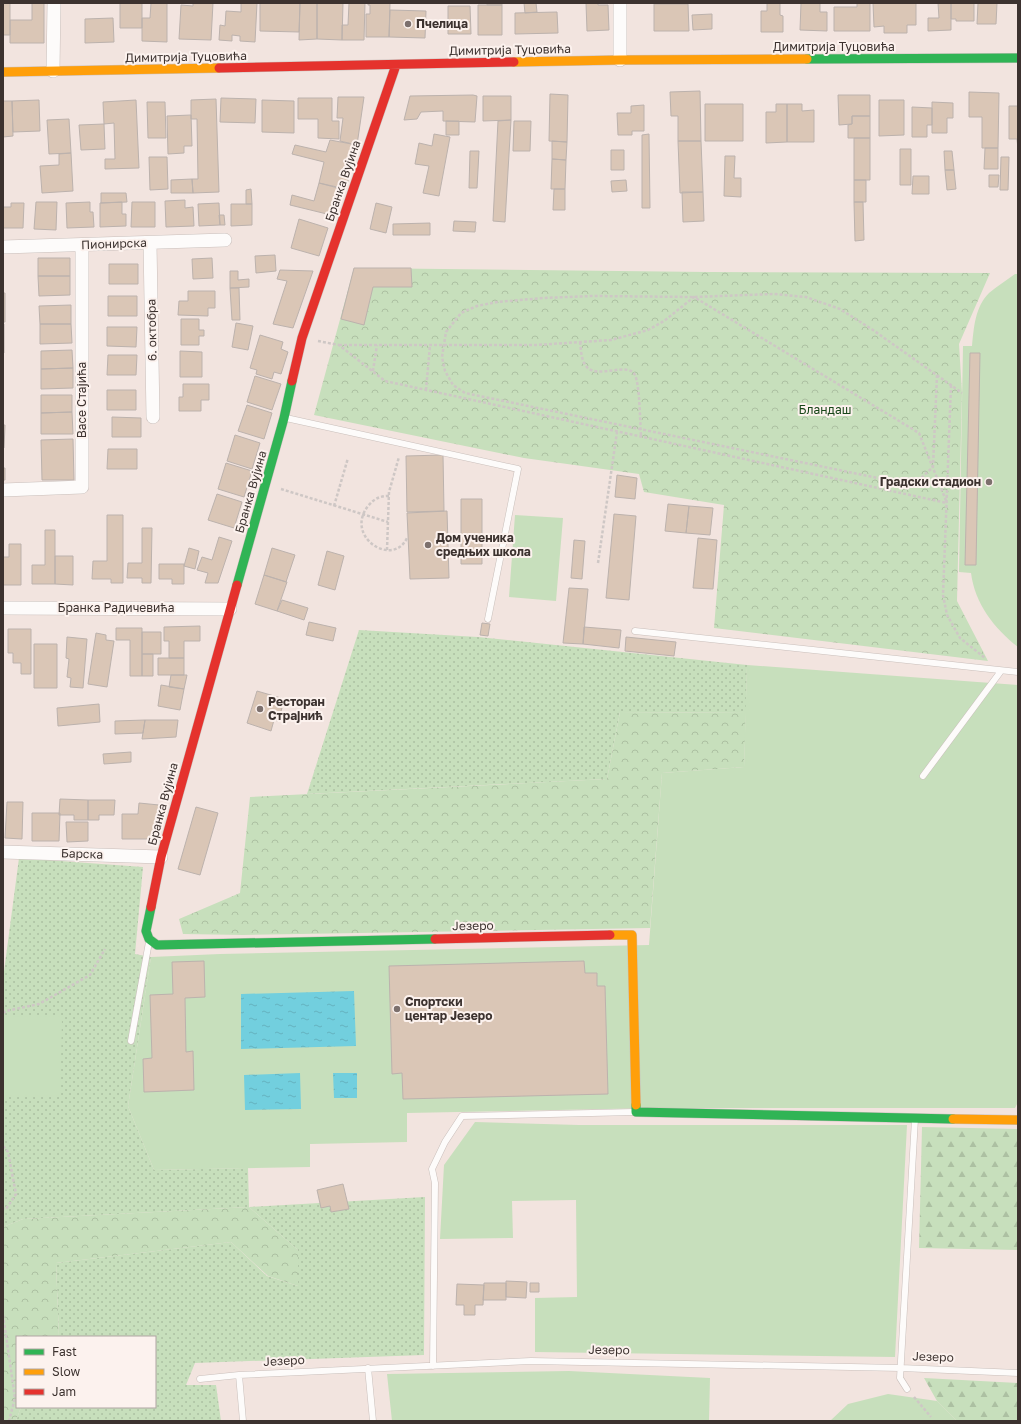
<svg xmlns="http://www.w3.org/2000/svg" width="1021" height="1424" viewBox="0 0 1021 1424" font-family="'Golos Text',sans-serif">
  <defs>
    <pattern id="grass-dots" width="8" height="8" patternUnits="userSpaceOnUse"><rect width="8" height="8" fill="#c7dfbc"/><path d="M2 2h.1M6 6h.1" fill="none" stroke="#acc0a2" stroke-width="1.8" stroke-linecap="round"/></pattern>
    <pattern id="forest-firs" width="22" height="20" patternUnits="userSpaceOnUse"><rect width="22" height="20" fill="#c7dfbc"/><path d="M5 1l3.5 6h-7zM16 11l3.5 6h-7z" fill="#acc0a2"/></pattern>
    <pattern id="park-crowns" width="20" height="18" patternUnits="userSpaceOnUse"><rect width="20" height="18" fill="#c7dfbc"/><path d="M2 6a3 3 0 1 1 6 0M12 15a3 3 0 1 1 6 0" fill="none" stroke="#acc0a2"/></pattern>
    <pattern id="water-ripples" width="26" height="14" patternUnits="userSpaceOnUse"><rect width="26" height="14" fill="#72cfde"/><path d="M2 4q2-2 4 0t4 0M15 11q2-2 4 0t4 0" fill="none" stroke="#64b2bf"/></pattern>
  </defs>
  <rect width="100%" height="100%" fill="#f2e4df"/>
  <path fill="url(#grass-dots)" d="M359,630L478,637L747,665L746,713L620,712L607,779L307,794Z
    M19,858L143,867L135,954L151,957L128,1106L154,1170L248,1168L249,1207L425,1197L424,1355L195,1363L186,1385H216L221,1421H16L21,1407H155V1337H59L56,1263L231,1242L267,1276L298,1286V1250L249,1207L23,1219L3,1227V979Z"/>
  <path fill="url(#forest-firs)" d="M922,1127L1018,1129V1250L919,1248Z
    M924,1378L1018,1383V1421H957L937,1401Z"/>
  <path fill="url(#park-crowns)" d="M354,268L708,272L990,273L959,344L962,393L957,601L988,661L714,628L724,505L644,492L639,474L524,458L314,415Z
    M620,712L746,713L744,767L662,773L650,928L243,935L183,934L179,919L240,893L250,797L607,779Z
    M249,1207L298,1250V1286L268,1276L231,1242L56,1263L59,1337H17V1407H21L16,1421H3V1227L23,1219Z"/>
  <path fill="#c7dfbc" d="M1015,274H1018V647C994,628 975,604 971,573L959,572L963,346H972C974,327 975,307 989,293C997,286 1007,280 1015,274Z
    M515,515L563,518L556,601L509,597Z
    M747,665L1018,685V1102L1015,1108H656L407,1113V1142L310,1144V1167L154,1170L128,1106L151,957L220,954L649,945L662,773L744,767Z
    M3,1016L62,1017L60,1096L3,1095Z
    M475,1122L579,1125H907L895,1357L535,1352V1298L577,1297L576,1200L512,1201L513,1238L440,1239L444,1165Z
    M569,1371L710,1378L709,1421H392L387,1374Z
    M888,1394L937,1401L957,1421H830L848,1404Z"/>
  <path fill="url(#water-ripples)" d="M354,991L356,1046L241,1049V994Z
    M300,1073L301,1109L245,1110L244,1075Z
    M333,1073H357V1098H334Z"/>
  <path fill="#dac6b6" stroke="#bcb2ad" d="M3,3H10V35H3Z
    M32,3H44V43H10V20H32Z
    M120,3H142V28H120Z
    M151,3H167V42L142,41V18H150Z
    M193,3H213L211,40L179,39L181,5L193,6Z
    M241,3H257L255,42L240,41V36L232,35V41L219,40L220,25L225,26L226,11L241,12Z
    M260,3H300L299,32L260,31Z
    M300,3H317V39L299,40Z
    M317,3H343L342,40L317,39Z
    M349,3H365L364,40H342V25H348Z
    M368,3H390L389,37H366V14H370V5H368Z
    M487,3H502V5H487Z
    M524,3H536L537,12L525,13Z
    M586,3H598V5H608L609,30L587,31Z
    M767,3H780V15L783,16V32H761V11H767Z
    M801,3H820V12H827V31L800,30Z
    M857,3H870V31H834V7H857Z
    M873,3H916V25H907V33H884V26L874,27Z
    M938,3H951V30L928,31V18H939Z
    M951,3H974V21H956V19H951Z
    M978,3H997L996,24H977Z
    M654,4H688L689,31H654Z
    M478,5H502V35H478Z
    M448,6H470L471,34H448Z
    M390,10L426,11L425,38L389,37Z
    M557,12L558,33L515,34V13Z
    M712,14V29L693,30L692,15Z
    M113,18L114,42L85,43V19Z
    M700,91L701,141H678V116H671L670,92Z
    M969,92L999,93L998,148H982V117H969Z
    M550,94L568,95L567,142L549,141Z
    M473,95L477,96L475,122L443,121V111L421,112L417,119L404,120L410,96Z
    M838,95H870V116H852V124L839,125Z
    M483,96H511V120L483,121Z
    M338,97H364L357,145L340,141L343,118H337Z
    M221,98L256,99L255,123L220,122Z
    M298,98H332V121H339V139L318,138V119H298Z
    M216,99L219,192L193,193L192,179H198L197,119H191V100Z
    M39,100L40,131L13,132L12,101Z
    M136,100L139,168L105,169V159H115L114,123L104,124L103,102Z
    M262,100L294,101V133L262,132Z
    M879,100H904V135L879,136Z
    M3,101H12L13,136L3,137Z
    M147,102H165L166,138H148Z
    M932,102L953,103V118H947V133H932Z
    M705,104H743V141H705Z
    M776,104H787V142L766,143V112H776Z
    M787,104H802V111L814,110V142H787Z
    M644,105V131H632V135H618L617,113H631V106Z
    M1009,106H1018V149L1017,139H1009Z
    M912,107L932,108V125H927V137H912Z
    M191,115L192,146H184V153L168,154L167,116Z
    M852,116H870V138H848V125L852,124Z
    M69,119L71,153L49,154L47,120Z
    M511,120L505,222L493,221L498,121Z
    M446,121H459V135H446Z
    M514,121H531L530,151H513Z
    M104,124L105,149L81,150L79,125Z
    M434,134L450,137L439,196L423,193L429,166L415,164L419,143L432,146Z
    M649,134L650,208H642V135Z
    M854,138H870V180H854Z
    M330,140L357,145L346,189L319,183L324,162L292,154L295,145L326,152Z
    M552,141L567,142L566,160L552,159Z
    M678,141H701L703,192L680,193Z
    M985,148H998V169H984Z
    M900,149H911V185H900Z
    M611,150H624V170H611Z
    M470,151H479L477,188H469Z
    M944,151H952L954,170H945Z
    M71,153L73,191L42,193L40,166L59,165V154Z
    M725,156H735L734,178H741V197L724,196Z
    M149,157H167L168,189L150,190Z
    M1001,157H1009L1008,190H1000Z
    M552,159L566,160L565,189H551Z
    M945,170H954L956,189L947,190Z
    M989,175H999L998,187H989Z
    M913,176H929V194H912Z
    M192,179L193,193H171V180Z
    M626,180L627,191L612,192L611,181Z
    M854,180H866V202H854Z
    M319,183L338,188L331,215L290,205L292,195L314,201Z
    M251,189L252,204H246V190Z
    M554,189H565V210H553Z
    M682,192H703L704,221L683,222Z
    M101,193H126L127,202L101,203Z
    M185,200V208L193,207L194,226L166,227L165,201Z
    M36,202H57L56,230L34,229Z
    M90,202V212H93L94,227L67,228L66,203Z
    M122,202V214H126V226L100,227V203Z
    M132,202H155V227H131Z
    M854,202H863L864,240L855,241Z
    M11,203H24L23,228H3V207H11Z
    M219,203L220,225L199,226L198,204Z
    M376,203L392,207L386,233L370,229Z
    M231,204H252V225L231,226Z
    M219,215H224L225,225H220Z
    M299,219L328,228L319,256L291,248Z
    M454,221L476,222L475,232L453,231Z
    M430,223V235H393V224Z
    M275,255L276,271L256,273L255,256Z
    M38,258H70V276H38Z
    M212,258L213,278L193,279L192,259Z
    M109,264H138V284H109Z
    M354,268H411L412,287H373L364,325L341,319Z
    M280,270L313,271L293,328L273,324L287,281L277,279Z
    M230,271H238V280L249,279V287L230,288Z
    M38,276H70V295L39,296Z
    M230,288H239L240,320H232Z
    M188,291H215V308H208V316L178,315L179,301H188Z
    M3,293H5V322H3Z
    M108,296H137V316H108Z
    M71,305V324H40L39,306Z
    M181,319H199V330H204V336H199V345H181Z
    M236,323L253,326L248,350L232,347Z
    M3,324H4V353H3Z
    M40,324H71L72,343L40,344Z
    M107,327H137L136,347L107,346Z
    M260,335L283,342L281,349L288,352L281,374L274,372L272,379L256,374L257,370L250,368Z
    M72,350L73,368L41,369V351Z
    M180,351L202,352V377H180Z
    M970,353H980L976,565H965Z
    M108,355H137L136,375H107Z
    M73,368V388L41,389V369Z
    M255,376L281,384L272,410L247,402Z
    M183,384H209V400H201V411H179V397H183Z
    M107,390H136V410H107Z
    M41,395H72V412L41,413Z
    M247,405L272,413L264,439L238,431Z
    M72,412L73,434H41V413Z
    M112,417L141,418V437H112Z
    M3,425H5L4,448H3Z
    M235,435L260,443L252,469L227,461Z
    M73,439L74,480H42L41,440Z
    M108,449H137V469H107Z
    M443,455L444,511L407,512L406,456Z
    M226,463L252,471L244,497L218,489Z
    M3,468H5V480H3Z
    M617,475L637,478L635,499L615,497Z
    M217,494L242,502L234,528L208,520Z
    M461,499H482V564H461Z
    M668,504L689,506L686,533L665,531Z
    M689,506L713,508L710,535L686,533Z
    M447,511L449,578L410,579L407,513Z
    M614,514L636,516L629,600L606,598Z
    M107,515H123V583H111V579H92L93,561H107Z
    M142,528H152L151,583H142V578H127L128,563H142Z
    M45,530H55V584H32V565H45Z
    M219,537L232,541L218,583H205L208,573L197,570L202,557L212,560Z
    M698,538L717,540L713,589L693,588Z
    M574,540L585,541L582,579L571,578Z
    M9,544H21V585H3V557H9Z
    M189,548L199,551L195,569L184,566Z
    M272,548L295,555L286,582L264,575Z
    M327,551L344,556L335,590L318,585Z
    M55,556H73V585L55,584Z
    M159,564H184V584H172V579H159Z
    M264,575L287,582L277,611L255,604Z
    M569,588L588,589L583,644L563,643Z
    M282,600L308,608L304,620L277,611Z
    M309,622L336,628L333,641L306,635Z
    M482,623L490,624L488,636L480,635Z
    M200,626V641H184V658H169V641H164V627Z
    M584,627L621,630L619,648L583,644Z
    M116,628H142V676H130V640H116Z
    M8,629H31V674H21V663H13V653H8Z
    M142,632H161V654H142Z
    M96,633L106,635V640L114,641L107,687L88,684Z
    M67,637L87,639L83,688L70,687L71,678L67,677L69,659L66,658Z
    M626,637L676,642L674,656L625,651Z
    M34,644H57V688H34Z
    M142,654H153V676H142Z
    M158,658H184V675H158Z
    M171,675H187L184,689L169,687Z
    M161,685L184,689L180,710L158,706Z
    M257,691L281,698L278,707L282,708L278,721L274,720L271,731L247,723Z
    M99,704L100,722L58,726L57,708Z
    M145,720H178L176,737L142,739Z
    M145,720L143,733L115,734V721Z
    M131,752V762L104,764L103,754Z
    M60,799L88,800V820H74V815H59Z
    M88,800H115L114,815H99V820H88Z
    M7,802H23L22,839L5,838Z
    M139,803L159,805L152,839H122V814H138Z
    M196,807L218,813L200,875L178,869Z
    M32,813H60L59,841H32Z
    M66,822H88V841L67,842Z
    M204,961L205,997L185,998L186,1052L193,1051L194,1090L144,1092L143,1059L152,1058L150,995L173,994L172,962Z
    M584,961L585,973H597V986H605L608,1094L403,1099L402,1073L392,1074L389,966Z
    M343,1184L349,1209L331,1212L330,1206L321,1208L317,1190Z
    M506,1281L527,1282L526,1298L506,1297Z
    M484,1283H506V1300H483Z
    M530,1283H539V1292H530Z
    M457,1284L484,1285L483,1305H475V1315H464V1305H456Z"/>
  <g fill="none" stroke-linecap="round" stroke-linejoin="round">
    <defs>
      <path id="lane" d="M286,418L518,469L488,619
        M635,631L1018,672
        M923,776L1001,671
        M131,1041L149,942
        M433,1366L435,1183L432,1169L445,1142L462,1116L634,1112
        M368,1368L373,1421
        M239,1375L243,1421
        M200,1379L239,1375L531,1361L901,1368L1018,1373
        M907,1389L900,1378L915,1119"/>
      <path id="street" d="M620,3V60
        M53,71L54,3
        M150,243L153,417
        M3,247L225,240
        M3,490L82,487V245
        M3,608L230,609
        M3,852L161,857"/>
      <path id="fast" d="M807,59L1018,58
        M237,585L284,418L292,381
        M151,907L146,931L149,939L157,945L435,939
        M636,1105V1112L953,1119"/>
      <path id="slow" d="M514,62L620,60L807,59
        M3,72L219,68
        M610,935H632L636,1105
        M953,1119L1018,1120"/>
      <path id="jam" d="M219,68L514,62
        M292,381L302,338L396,65
        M151,907L161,857L237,585
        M435,939L610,935"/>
    </defs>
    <use href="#lane" stroke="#c9bfbb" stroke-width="7"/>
    <use href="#street" stroke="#c9bfbb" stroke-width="14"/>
    <use href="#fast" stroke="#c9bfbb" stroke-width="10"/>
    <use href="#slow" stroke="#c9bfbb" stroke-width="10"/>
    <use href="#jam" stroke="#c9bfbb" stroke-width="10"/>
    <path stroke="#cec7c5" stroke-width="2.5" stroke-dasharray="3 2" stroke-linecap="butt" d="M318,341L339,345L385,381L947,503
      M580,342C581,349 581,360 586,366C596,380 628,361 635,375C640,386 640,423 641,437
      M339,345H536L611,340L648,330L664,321L694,297L919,433L947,503
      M373,371L377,345
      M937,375L933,467L918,481L902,483L465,393L453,385L445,371L442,357L446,332L461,313L477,306L497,302L543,298L592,296L694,297L774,294L806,297L840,309L873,330L962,393
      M951,385L943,595L947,615L960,638L985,658
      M426,390L430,345
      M281,489L388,522
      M389,496C379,496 374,499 368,506C344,537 393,568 407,538
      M334,506L348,458
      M387,550L389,492L399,457
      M598,563L617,432
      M3,1013L6,1011L39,1004L90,975L105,949
      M3,1146L8,1152L16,1194L6,1209H3
      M3,1315L15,1398L9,1421
      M914,1397L931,1417"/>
    <use href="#lane" stroke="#fdfbfa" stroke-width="6"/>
    <use href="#street" stroke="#fdfbfa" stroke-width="13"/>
    <use href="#fast" stroke="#30b455" stroke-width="9"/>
    <use href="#slow" stroke="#ff9f0a" stroke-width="9"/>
    <use href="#jam" stroke="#e5322d" stroke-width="9"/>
  </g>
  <g fill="#7c706d" stroke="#fcf2ee" stroke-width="1.5">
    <circle cx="408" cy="24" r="4"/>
    <circle cx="989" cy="482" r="4"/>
    <circle cx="428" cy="545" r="4"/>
    <circle cx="260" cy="709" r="4"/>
    <circle cx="397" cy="1009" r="4"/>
  </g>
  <g text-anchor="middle" stroke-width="4" stroke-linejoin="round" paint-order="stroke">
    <g font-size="12" font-weight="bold" fill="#3c322f" stroke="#fcf2ee" text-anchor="start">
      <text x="416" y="28">Пчелица</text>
      <text x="981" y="486" text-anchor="end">Градски стадион</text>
      <text x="436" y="542">Дом ученика<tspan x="436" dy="14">средњих школа</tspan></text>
      <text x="268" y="706">Ресторан<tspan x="268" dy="14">Страјнић</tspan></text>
      <text x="405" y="1006">Спортски<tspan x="405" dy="14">центар Језеро</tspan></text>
    </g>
    <g font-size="12" fill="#3c322f" stroke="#fcf2ee">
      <text x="834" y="51">Димитрија Туцовића</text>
      <text transform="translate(510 50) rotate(-1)" y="4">Димитрија Туцовића</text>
      <text transform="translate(186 57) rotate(-1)" y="4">Димитрија Туцовића</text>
      <text transform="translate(343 181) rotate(-71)" y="4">Бранка Вујина</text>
      <text transform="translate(114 244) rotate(-2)" y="4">Пионирска</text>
      <text transform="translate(152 330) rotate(-91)" y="4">6. октобра</text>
      <text transform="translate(82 400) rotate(-90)" y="4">Васе Стајића</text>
      <text transform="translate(251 492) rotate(-74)" y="4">Бранка Вујина</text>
      <text x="116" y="612">Бранка Радичевића</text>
      <text transform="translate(163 804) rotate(-75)" y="4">Бранка Вујина</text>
      <text transform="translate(82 854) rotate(2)" y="4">Барска</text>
      <text transform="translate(473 926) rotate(-1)" y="4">Језеро</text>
      <text transform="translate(609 1350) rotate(1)" y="4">Језеро</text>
      <text transform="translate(933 1357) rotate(2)" y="4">Језеро</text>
      <text transform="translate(284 1361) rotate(-3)" y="4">Језеро</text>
    </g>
    <g font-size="12" fill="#184619" stroke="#fcf2ee">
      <text x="825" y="414">Бландаш</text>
    </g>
  </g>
  <rect width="1021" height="1424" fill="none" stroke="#3c322f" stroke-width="8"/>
  <rect x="16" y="1336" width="140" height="72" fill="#fcf2ee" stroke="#afa5a2"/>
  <rect x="24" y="1349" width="20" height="6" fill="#30b455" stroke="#afa5a2"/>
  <text x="52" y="1356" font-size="12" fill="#3c322f">Fast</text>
  <rect x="24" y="1369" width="20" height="6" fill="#ff9f0a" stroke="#afa5a2"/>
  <text x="52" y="1376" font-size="12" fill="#3c322f">Slow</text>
  <rect x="24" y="1389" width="20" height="6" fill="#e5322d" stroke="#afa5a2"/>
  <text x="52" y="1396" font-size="12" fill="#3c322f">Jam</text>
</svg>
